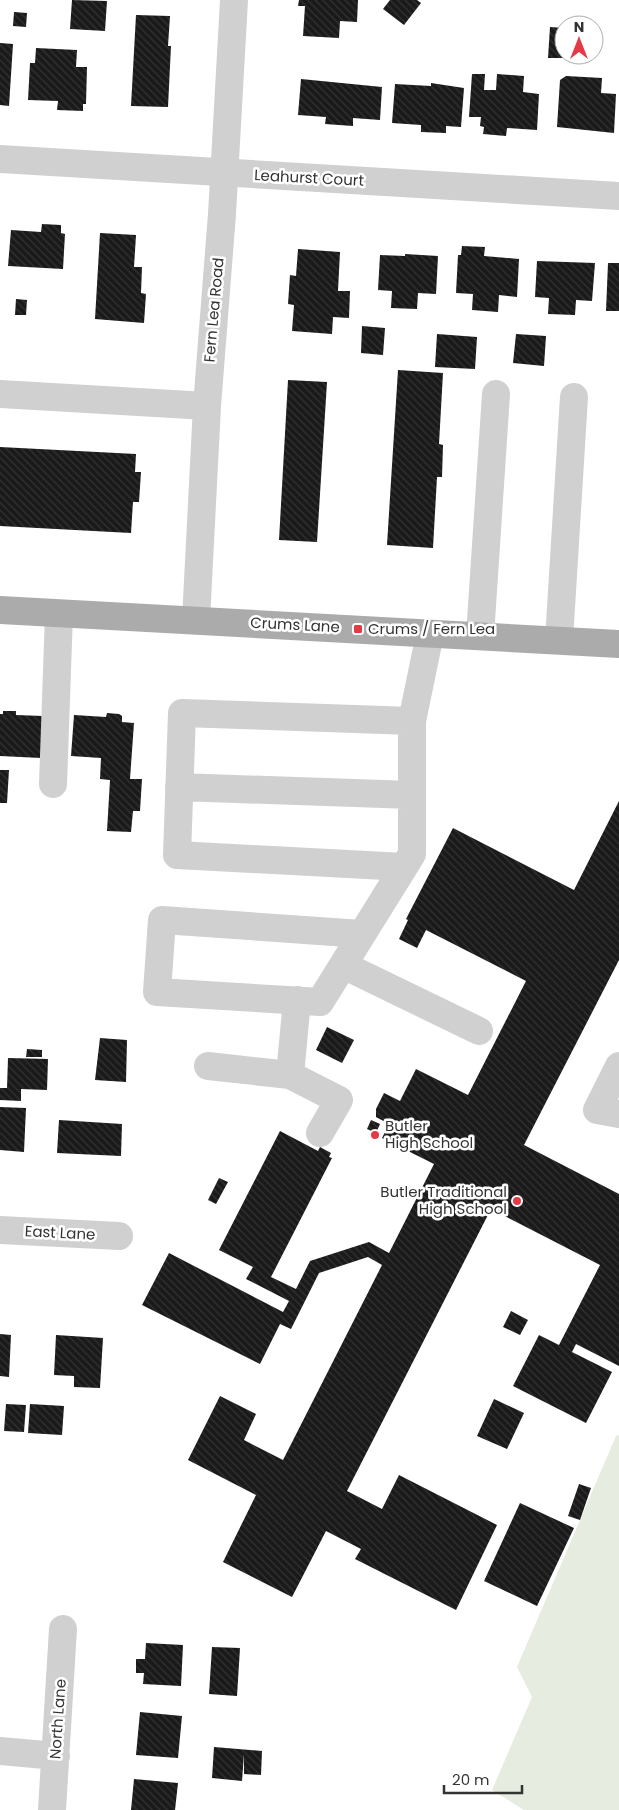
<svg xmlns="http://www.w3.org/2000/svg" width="619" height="1810" viewBox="0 0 619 1810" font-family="Poppins,sans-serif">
  <defs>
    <pattern id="building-back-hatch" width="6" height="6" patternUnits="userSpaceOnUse" patternTransform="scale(1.25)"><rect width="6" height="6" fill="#1a1a1a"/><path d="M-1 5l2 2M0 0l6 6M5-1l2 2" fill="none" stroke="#333"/></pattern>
  </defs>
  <rect width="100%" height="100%" fill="#fff"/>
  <path fill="#e6ecdf" d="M619,1435V1810H524L492,1790L532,1697L517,1667L616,1436Z"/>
  <path fill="url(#building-back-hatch)" d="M72,0L107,1L105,31L70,29Z
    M299,0H358L357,22L340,21L339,38L303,36L305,6H298Z
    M390,0H417L421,3L404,25L383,9Z
    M14,12L27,13L26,27L13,26Z
    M136,15L170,16L168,46H171L168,107L131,106Z
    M550,27L564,28V55H579V58H548Z
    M0,43L13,44L9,106L0,105Z
    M36,48L77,50L76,67H87L86,104H83V111L57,110L58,101L28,100L30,63H35Z
    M472,74H485L484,90H496L497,74L524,76L523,92L539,94L537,130L507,128L506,136L483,134L484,127L480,126L481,117H469Z
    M566,76L602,78L601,93L616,94L614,133L557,127L560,80Z
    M301,79L382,87L380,120L353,118V126L325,124L326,117L298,115Z
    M431,83L464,88L461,127L446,126V133L421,132V125L392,123L395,84L431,86Z
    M42,224L61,225V233L65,234L63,269L8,266L11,230L41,232Z
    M100,233L136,235L134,267H142L141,293L146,294L144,323L95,319Z
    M462,246L485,247L484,256L519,259L517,297L499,295L498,312L472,310L473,294L456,293L458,255H461Z
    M298,249L340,252L338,291H350L349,318L333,317L332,334L292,331L294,305L288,304L290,275L296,276Z
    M405,254L438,256L436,294L418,293L417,309L391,308L392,291L378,290L380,255L405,256Z
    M537,261L595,263L592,301L576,300L575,315L548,314L549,298L535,297Z
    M608,263H619V311H606Z
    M16,299L27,300L26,315H15Z
    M362,326L385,328L383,355L361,353Z
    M437,334L477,337L475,369L435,367Z
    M516,334L546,336L544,366L513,363Z
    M398,370L443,373L439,444L443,445L442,477H437L433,548L387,545Z
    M288,380L327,382L317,542L279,540Z
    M0,447L136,454L135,472H141L139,502H133L131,533L0,526Z
    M3,711H16V715L43,716L41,758L0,756V714H3Z
    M107,713L119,714L122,716V722L134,723L130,779H142L140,811H133L131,832L107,831L110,780L100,779L101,758L71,756L74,715L106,717Z
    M0,770H9L7,803H0Z
    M619,801V960L524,1145L619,1194V1366L576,1344L572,1352L612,1372L586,1423L513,1386L539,1335L559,1345L600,1265L491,1209L347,1491L382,1509L399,1475L497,1525L456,1610L355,1559L361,1549L326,1531L292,1597L223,1562L256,1495L188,1460L220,1396L256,1414L244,1440L283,1460L382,1265L368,1257L319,1273L291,1329L280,1324L260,1364L142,1305L169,1253L283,1312L289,1301L246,1279L253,1267L219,1250L280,1131L318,1151L320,1147L331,1153L329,1157L332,1158L271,1277L296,1289L310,1261L369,1242L389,1253L434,1164L382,1138L389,1124L376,1117V1109L384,1093L400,1101L416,1069L468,1095L526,981L426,930L417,948L399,939L408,920L406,919L453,828L574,890Z
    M327,1027L354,1040L342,1063L316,1050Z
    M100,1038L127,1040L126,1082L95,1080Z
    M27,1049L42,1050V1057H26Z
    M8,1058L48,1059L47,1090L21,1089V1101L0,1100V1088H7Z
    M0,1107L26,1108L24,1152L0,1150Z
    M59,1120L122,1124L121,1156L57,1153Z
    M371,1120L380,1124L376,1133L367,1129Z
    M219,1178L228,1182L216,1204L208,1200Z
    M511,1311L528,1320L520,1335L503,1327Z
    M0,1334L11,1335L9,1377L0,1376Z
    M56,1335L103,1338L100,1388L74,1387V1376L54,1375Z
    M494,1399L524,1413L507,1449L477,1436Z
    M6,1404L26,1405L24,1432L4,1431Z
    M30,1404L64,1406L62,1435L28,1433Z
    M579,1484L591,1488L580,1520L568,1516Z
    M520,1503L574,1528L537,1606L484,1581Z
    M146,1643L183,1645L181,1686L143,1684L144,1673H136V1659H145Z
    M212,1647L240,1648L237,1696L209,1694Z
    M140,1712L182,1716L178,1758L136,1755Z
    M214,1747L262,1751L261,1775L244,1774V1754L242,1781L212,1778Z
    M134,1779L178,1783L175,1810H131Z"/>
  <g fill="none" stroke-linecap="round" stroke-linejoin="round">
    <path stroke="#d0d0d0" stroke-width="28" d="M0,159L619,196
      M0,394L207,406
      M196,620L207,406L222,214L234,0
      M480,636L496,394
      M559,640L574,397
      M53,784L59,614
      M179,787L412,795
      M404,867L177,855L182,713L412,721
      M362,934L162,920L157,992L320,1002L412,854V721L430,634
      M343,965L479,1031
      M208,1066L290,1075L339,1100L320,1133
      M619,1066L597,1110L619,1114
      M290,1075L297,1000
      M0,1230L119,1236
      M0,1751L56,1756
      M52,1810L63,1629"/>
    <path stroke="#ababab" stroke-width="28" d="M0,610L619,644"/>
  </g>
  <g fill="#e63946" stroke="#fff" stroke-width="2">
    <rect x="353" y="624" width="10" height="10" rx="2.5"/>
    <circle cx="375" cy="1135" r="5"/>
    <circle cx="517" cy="1201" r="5"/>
  </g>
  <g text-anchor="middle" stroke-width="5" stroke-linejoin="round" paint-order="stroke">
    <g font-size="15" fill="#333" stroke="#fff">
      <text transform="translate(309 178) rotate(3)" y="5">Leahurst Court</text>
      <text transform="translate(214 310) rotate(-85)" y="5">Fern Lea Road</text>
      <text transform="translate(295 625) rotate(3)" y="5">Crums Lane</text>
      <text transform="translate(60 1233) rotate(3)" y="5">East Lane</text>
      <text transform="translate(58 1719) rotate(-86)" y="5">North Lane</text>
    </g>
    <g font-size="15" fill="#333" stroke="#fff" text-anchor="start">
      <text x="368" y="634">Crums / Fern Lea</text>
      <text x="385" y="1131">Butler<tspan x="385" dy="17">High School</tspan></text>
      <text x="507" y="1197" text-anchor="end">Butler Traditional<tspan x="507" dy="17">High School</tspan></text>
    </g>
  </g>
  <g transform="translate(579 40)"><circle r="24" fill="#ffffff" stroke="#adadad"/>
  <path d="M0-4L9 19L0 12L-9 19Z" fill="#e63946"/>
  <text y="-8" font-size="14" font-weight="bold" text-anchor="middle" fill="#333333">N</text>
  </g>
  <path d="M444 1785v8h78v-8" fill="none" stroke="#333333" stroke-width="2.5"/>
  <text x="452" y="1785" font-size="15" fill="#333333" stroke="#ffffff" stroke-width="4" paint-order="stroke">20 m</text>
</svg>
